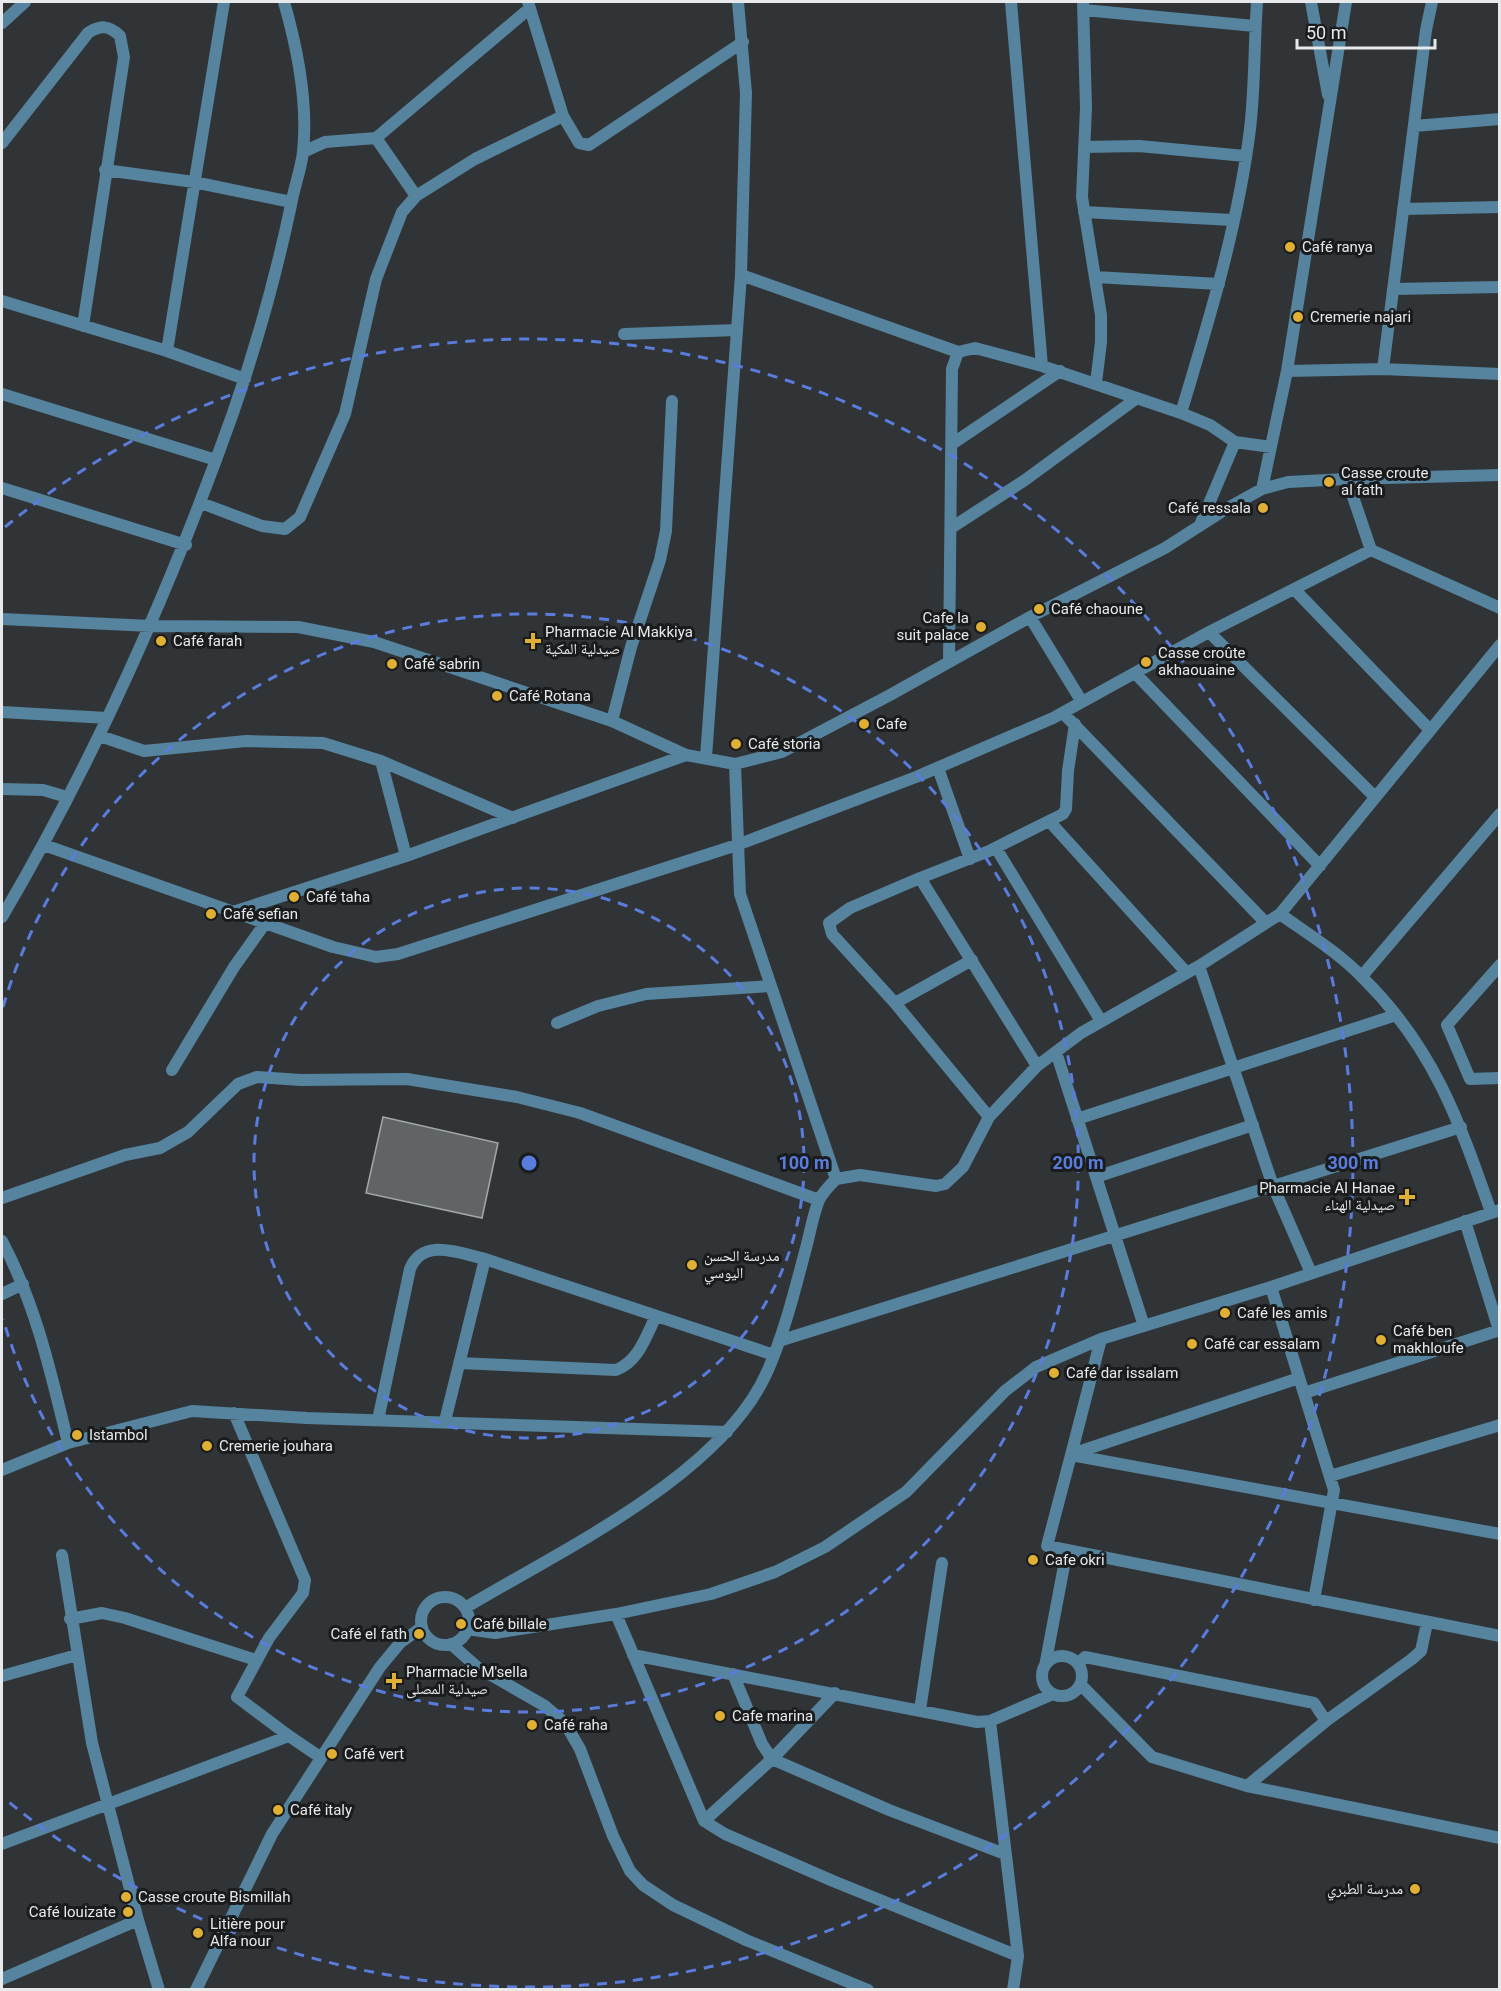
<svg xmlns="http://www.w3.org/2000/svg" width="1501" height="1991" viewBox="0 0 1501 1991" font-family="Roboto,'Noto Naskh Arabic',sans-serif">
  <rect width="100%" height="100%" fill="#303436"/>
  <path fill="#606466" stroke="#a3a7aa" stroke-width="1.5" d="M383,1117L498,1143L482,1218L366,1193Z"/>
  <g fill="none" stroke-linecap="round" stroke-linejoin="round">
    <path stroke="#56839e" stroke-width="12" d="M528,2L563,116L579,143L589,145L743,42
      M1011,2L1042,366
      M1083,2L1086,108L1082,197L1101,315V342L1096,383
      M1311,2L1328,95
      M1084,10L1255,26
      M2,23L25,2
      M1414,126L1500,119
      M376,138L416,196
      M2,143L88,33C100,25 109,25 120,36L124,57L83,326
      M1084,147L1139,146L1245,156
      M303,152L325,142L376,138L530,8
      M105,170L194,182L291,202
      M1403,209L1500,207
      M1084,212L1232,220
      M741,275L958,352
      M1095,277L1219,284
      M1393,289L1500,287
      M2,301L167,351L245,379
      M624,334L737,330
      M167,351L224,2
      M1383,369L1426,30L1432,2
      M1287,371L1383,369L1500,374
      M2,394L216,460
      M1181,413C1209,320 1238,226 1250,129C1255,87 1254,44 1257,2
      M1235,442L1271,447
      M952,444L1060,371
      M1347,479L1371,550
      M2,488L186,545
      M1262,489L1287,371L1346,2
      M201,503L262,526L285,529L300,517L345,414L376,279L402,212L416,196L475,159L563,116
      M951,528L1025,480L1137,398
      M1294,589L1430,730
      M1030,617L1082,702
      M2,619L151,626L298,627L374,642L612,721L686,755L735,764L782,752L890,695L1030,617L1165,548L1226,509L1262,489L1288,482L1347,479L1500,475
      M1209,632L1375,797
      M949,662L952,369L958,352L975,348L1042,366L1181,413L1210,425L1235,442L1200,525
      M1135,673L1320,866
      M2,712L107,718
      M1063,713L1266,923
      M612,721L631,647L660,560L666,531L672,401
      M100,736L144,751L246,741L323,743L381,761L513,818
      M706,757L741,275L746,93L738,2
      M381,761L406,856
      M735,764L740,894L836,1179
      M938,768L970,859
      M2,789L43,790L67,797
      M1050,822L1186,972
      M44,845L333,947L376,957L398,954L737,845L916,777L1053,718L1209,632L1371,550L1500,608
      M996,848L1101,1021
      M920,878L989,851L1063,814L1066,809L1068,771L1075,724
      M236,911L406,856L686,755
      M1280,914C1308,934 1339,953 1363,978C1434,1048 1459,1121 1491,1212
      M2,917C96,757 171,588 233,413C257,344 276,276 291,205C294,187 301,170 303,152C308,104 297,47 284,2
      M1500,965L1447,1025L1470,1079L1500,1078
      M1199,966L1273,1186L1311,1273
      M1362,976L1500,814
      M895,1003L972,960
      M557,1023L598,1006L646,994L771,986
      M1056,1052L1144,1326
      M172,1070L234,967L266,922
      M989,1117L895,1003L832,934L829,923L850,908L920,878L1037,1066
      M1077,1119L1396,1015
      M1096,1177L1253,1125
      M2,1198L125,1155L160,1148L188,1132L238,1084L257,1077L301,1080L407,1079L517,1097L580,1113L819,1200
      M1465,1221L1499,1330
      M2,1241C36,1305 51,1373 68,1443
      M1271,1287L1334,1490L1314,1600
      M2,1294L23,1284
      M779,1341L1461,1127
      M459,1363L616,1370C639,1361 646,1336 656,1316
      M1304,1393L1500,1330
      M234,1413L305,1580L303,1593L269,1638L237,1697L289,1736
      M378,1420L410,1269C423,1237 459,1253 485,1259L774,1355
      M445,1421L485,1259
      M1072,1454L1299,1378
      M1071,1455L1101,1339
      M2,1470L68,1443L192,1411L307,1418L727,1432
      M1330,1476L1500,1425
      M1500,1534L1071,1455L1047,1546L1500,1636
      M62,1555L92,1743L138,1920L159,1990
      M421 1621a24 24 0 1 1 48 0a24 24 0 1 1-48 0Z
      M465,1608C561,1550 723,1475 768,1370C785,1331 795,1289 806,1248C810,1233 813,1215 819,1200C823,1192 830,1185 836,1179L860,1175L936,1186L945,1184L963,1167L989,1117L1037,1066L1081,1033L1199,966L1280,914L1500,645
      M616,1614L704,1821L725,1834L833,1881L1018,1956
      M70,1619L102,1613L125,1618L256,1660
      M467,1629L495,1633L616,1614L711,1594L775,1572L825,1547L906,1492L1005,1391L1036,1367L1101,1339L1271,1287L1500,1210
      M451,1644L477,1667L545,1706L565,1723L580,1749L613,1836L630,1871L643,1885L673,1905L746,1940L868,1990
      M633,1655L977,1722L990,1721L1053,1694
      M1042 1676a20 20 0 1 1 40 0a20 20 0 1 1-40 0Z
      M1078,1664L1085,1657L1314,1703L1326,1721
      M1045,1666L1067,1550
      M733,1674L762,1744L772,1759L889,1810L1005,1854
      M2,1676L77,1655
      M1081,1685L1152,1757L1247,1786L1326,1721L1412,1659L1421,1651L1427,1623
      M920,1710L942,1563
      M990,1721L1018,1956L1013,1990
      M1247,1786L1500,1838
      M704,1821L772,1759L835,1693
      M2,1844L289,1736L320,1757
      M2,1979L138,1920
      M196,1990L272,1834L380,1667L400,1643L422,1627"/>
  </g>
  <g fill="none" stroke="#5a7cdd" stroke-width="3" stroke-dasharray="10 8">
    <circle cx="529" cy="1163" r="275"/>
    <path d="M3 1007A549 549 0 1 1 3 1319"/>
    <path d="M5 527A824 824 0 1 1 5 1799"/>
  </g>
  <g fill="#e0b034" stroke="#191b1c" stroke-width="2">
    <circle cx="1290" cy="247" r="6"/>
    <circle cx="1298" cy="317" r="6"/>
    <circle cx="1329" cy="482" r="6"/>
    <circle cx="1263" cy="508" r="6"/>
    <circle cx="1039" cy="609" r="6"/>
    <circle cx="981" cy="627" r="6"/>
    <circle cx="161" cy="641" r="6"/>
    <path d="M530 632h6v6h6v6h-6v6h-6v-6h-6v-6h6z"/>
    <circle cx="1146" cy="662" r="6"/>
    <circle cx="392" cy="664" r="6"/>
    <circle cx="497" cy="696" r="6"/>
    <circle cx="864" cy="724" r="6"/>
    <circle cx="736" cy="744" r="6"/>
    <circle cx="294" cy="897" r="6"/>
    <circle cx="211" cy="914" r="6"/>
    <path d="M1404 1188h6v6h6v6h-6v6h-6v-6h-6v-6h6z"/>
    <circle cx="692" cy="1265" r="6"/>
    <circle cx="1225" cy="1313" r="6"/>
    <circle cx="1381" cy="1340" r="6"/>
    <circle cx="1192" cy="1344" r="6"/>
    <circle cx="1054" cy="1373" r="6"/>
    <circle cx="77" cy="1435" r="6"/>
    <circle cx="207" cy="1446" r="6"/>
    <circle cx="1033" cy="1560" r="6"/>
    <circle cx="461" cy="1624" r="6"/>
    <circle cx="419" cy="1634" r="6"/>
    <path d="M391 1672h6v6h6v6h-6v6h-6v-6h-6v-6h6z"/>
    <circle cx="720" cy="1716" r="6"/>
    <circle cx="532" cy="1725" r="6"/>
    <circle cx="332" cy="1754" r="6"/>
    <circle cx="278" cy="1810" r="6"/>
    <circle cx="1415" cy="1889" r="6"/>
    <circle cx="126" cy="1897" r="6"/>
    <circle cx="128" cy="1912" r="6"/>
    <circle cx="198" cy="1933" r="6"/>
  </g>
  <g text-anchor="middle" stroke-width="6" stroke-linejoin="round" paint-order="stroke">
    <g font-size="15" fill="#e7e9ea" stroke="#191b1c" text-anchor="start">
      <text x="1302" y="252">Café ranya</text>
      <text x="1310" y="322">Cremerie najari</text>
      <text x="1341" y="478">Casse croute<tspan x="1341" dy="17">al fath</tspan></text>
      <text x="1251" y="513" text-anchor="end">Café ressala</text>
      <text x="1051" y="614">Café chaoune</text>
      <text x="969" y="623" text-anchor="end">Cafe la<tspan x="969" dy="17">suit palace</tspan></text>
      <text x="545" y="637">Pharmacie Al Makkiya<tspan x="545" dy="17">صيدلية المكية</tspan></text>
      <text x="173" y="646">Café farah</text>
      <text x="1158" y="658">Casse croûte<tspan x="1158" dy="17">akhaouaine</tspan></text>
      <text x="404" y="669">Café sabrin</text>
      <text x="509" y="701">Café Rotana</text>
      <text x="876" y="729">Cafe</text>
      <text x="748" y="749">Café storia</text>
      <text x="306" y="902">Café taha</text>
      <text x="223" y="919">Café sefian</text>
      <text x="1395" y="1193" text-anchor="end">Pharmacie Al Hanae<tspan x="1395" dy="17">صيدلية الهناء</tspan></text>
      <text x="704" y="1261">مدرسة الحسن<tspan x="704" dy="17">اليوسي</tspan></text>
      <text x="1237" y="1318">Café les amis</text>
      <text x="1393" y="1336">Café ben<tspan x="1393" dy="17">makhloufe</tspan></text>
      <text x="1204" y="1349">Café car essalam</text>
      <text x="1066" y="1378">Café dar issalam</text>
      <text x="89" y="1440">Istambol</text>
      <text x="219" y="1451">Cremerie jouhara</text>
      <text x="1045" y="1565">Cafe okri</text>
      <text x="473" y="1629">Café billale</text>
      <text x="407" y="1639" text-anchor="end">Café el fath</text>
      <text x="406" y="1677">Pharmacie M'sella<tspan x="406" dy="17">صيدلية المصلى</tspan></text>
      <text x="732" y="1721">Cafe marina</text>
      <text x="544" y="1730">Café raha</text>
      <text x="344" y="1759">Café vert</text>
      <text x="290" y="1815">Café italy</text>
      <text x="1403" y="1894" text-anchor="end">مدرسة الطبري</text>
      <text x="138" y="1902">Casse croute Bismillah</text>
      <text x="116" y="1917" text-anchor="end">Café louizate</text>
      <text x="210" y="1929">Litière pour<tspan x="210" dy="17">Alfa nour</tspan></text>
    </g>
  </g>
  <circle cx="529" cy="1163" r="9" fill="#5a7cdd" stroke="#191b1c" stroke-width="3"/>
  <g font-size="18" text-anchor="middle" font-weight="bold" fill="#5a7cdd" stroke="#191b1c" stroke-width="6" stroke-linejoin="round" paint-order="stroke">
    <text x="804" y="1169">100 m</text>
    <text x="1078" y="1169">200 m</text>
    <text x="1353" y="1169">300 m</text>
  </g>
  <rect width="1501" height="1991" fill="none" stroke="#e7e9ea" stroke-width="6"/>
  <path d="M1297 39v9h138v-9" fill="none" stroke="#e7e9ea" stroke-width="3"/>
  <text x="1306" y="39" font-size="18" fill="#e7e9ea" stroke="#191b1c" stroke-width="4.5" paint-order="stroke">50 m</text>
</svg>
